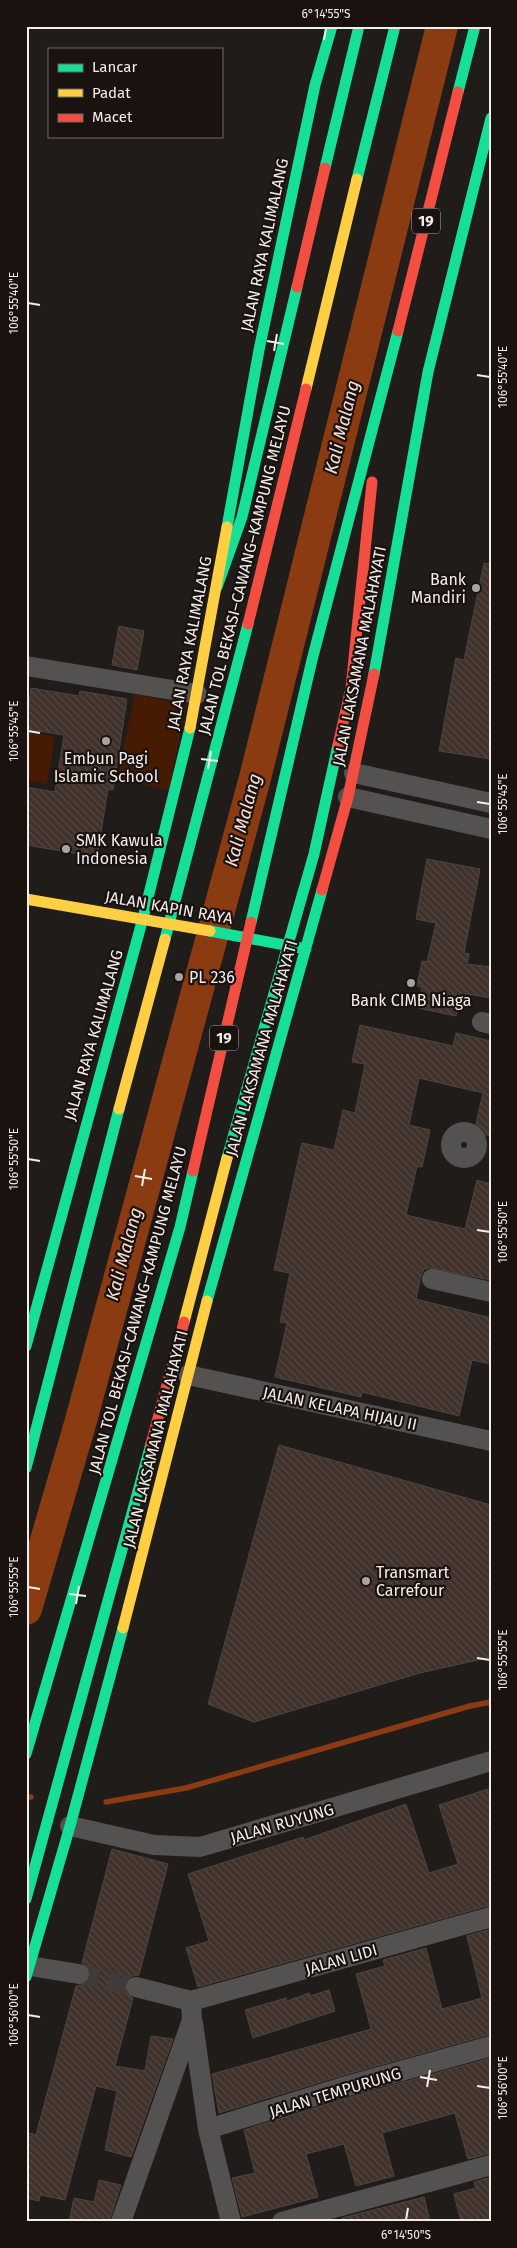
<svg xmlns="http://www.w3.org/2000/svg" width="517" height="2248" viewBox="0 0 517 2248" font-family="'Fira Sans',sans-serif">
  <defs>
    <pattern id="building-back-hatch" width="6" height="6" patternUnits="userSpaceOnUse" patternTransform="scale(1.25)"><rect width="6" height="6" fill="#40322a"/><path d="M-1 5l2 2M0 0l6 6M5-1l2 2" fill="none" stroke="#53463f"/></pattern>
  </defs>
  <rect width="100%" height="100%" fill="#201c1a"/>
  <path fill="#471a04" d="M135,694L186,705L169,790L117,779Z
    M26,732L55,737L47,784L26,780Z"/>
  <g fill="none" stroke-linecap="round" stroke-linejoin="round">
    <path stroke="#8a3b11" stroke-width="5.5" d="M26,1797H31
      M106,1802L186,1788L470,1706L491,1702"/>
    <path stroke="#8a3b11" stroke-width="32" d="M26,1609L80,1424L255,778L442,26"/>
  </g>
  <path fill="url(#building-back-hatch)" stroke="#494644" d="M484,563L491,564V759L439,751L456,658L464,660Z
    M119,626L144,631L137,670L112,665Z
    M31,688L79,696L80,691L127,699L113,790L108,789L97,857L26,845V787L55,792L64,735L26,729Z
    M427,859L480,869L464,953L469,954L467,964L491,967V998L461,993L456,1016L418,1008L422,987L417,986L422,961L427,962L436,923L416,919Z
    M360,1025L453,1046L456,1033L491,1041V1136L474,1132L483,1093L419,1078L409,1125L430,1130L422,1167L417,1166L406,1215L465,1229L477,1180L491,1184V1280L429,1268L424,1269L421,1276L416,1299L491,1318V1364L472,1360L459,1416L362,1392L361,1397L275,1377L287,1323L280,1322L290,1273L274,1270L302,1143L334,1150L343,1110L355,1113L365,1064L352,1062Z
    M279,1445L491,1505V1657L420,1673L254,1722L208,1704Z
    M491,1788V1905L198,1987L186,1948L209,1941L188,1874L303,1837L304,1840L406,1804L429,1873L458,1864L439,1805Z
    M112,1849L168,1864L139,1975L132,1976L125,1984V1991L133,1998L115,2066L145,2071L151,2036L173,2039L131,2157L105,2150L117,2091L96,2086L65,2200L40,2195L39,2201L26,2198V2132L36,2135L76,1986L84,1985L91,1976L90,1969L82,1963Z
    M491,1929V2034L337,2077L219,2113L212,2074L371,2029L356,1974L385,1966L383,1960L426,1948L442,2009L482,1998L467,1936Z
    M329,1990L335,2011L253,2038L245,2010L286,1998L287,2001L309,1993L310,1996Z
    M491,2058V2153L468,2159L455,2113L382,2133L394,2176L356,2186L344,2144L306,2154L318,2197L242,2217L232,2178L255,2173L244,2130L343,2099Z
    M491,2177V2222H461L454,2194L476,2188L474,2182Z
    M99,2180L121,2185L109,2222H69L74,2198L94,2202Z
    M424,2197L430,2222H343L342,2218Z"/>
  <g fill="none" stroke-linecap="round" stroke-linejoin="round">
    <path stroke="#403b39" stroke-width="20" stroke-dasharray="20 10" stroke-linecap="butt" d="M79,1974L136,1987"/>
    <path stroke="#545251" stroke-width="20" d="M26,666L197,694
      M354,773L491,803
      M348,797L491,829
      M482,1022L491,1024
      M451 1145a13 13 0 1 1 26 0a13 13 0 1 1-26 0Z
      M432,1279L491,1292
      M188,1375L491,1441
      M70,1826L154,1845L200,1847L491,1761
      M30,1966L79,1974
      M136,1987L191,2001
      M191,2001L491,1917
      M193,2023L208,2129L231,2222
      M208,2129L340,2088L491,2046
      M121,2222L192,2020L191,2001
      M282,2222L491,2165"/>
    <path stroke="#16e098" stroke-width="11" d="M458,92L475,26
      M325,168L359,26
      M357,179L395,26
      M227,527L259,350L315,85L332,26
      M217,587L242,517L297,287
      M374,674L428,372L491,118
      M251,922L312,660L398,331
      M210,931L306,949
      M165,939L248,624
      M227,1158L314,854L338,745
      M207,1301L322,890
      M26,1346L143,918L190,728
      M26,1468L119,1109
      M26,1754L180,1227L193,1171
      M26,1899L151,1444
      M26,1977L70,1826L123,1628"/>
    <path stroke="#ffcf43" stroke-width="11" d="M306,389L357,179
      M190,728L227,527
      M26,899L210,931
      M119,1109L165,939
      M184,1322L227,1158
      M123,1628L207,1301"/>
    <path stroke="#f24e42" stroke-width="11" d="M297,287L325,168
      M398,331L458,92
      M248,624L306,389
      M338,745L351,688L372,482
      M322,890L348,797L374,674
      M193,1171L251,922
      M151,1444L184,1322"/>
  </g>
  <path fill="none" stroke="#f2edeb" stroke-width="2" d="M324,40L326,28M28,303L40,305M267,341L284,344M274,351L277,334M477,375L490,377M28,731L40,733M201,759L218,761M208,769L211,751M477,802L490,804M28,1159L40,1161M135,1176L152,1179M142,1186L145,1169M477,1230L490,1232M28,1587L40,1589M69,1594L86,1596M76,1604L79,1586M477,1658L490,1660M28,2015L40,2017M420,2077L437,2080M477,2086L490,2088M427,2087L430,2070M406,2220L408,2208"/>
  <g fill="#a8a4a2" stroke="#19120f" stroke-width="2">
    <circle cx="476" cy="588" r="5"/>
    <circle cx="106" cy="741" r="5"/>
    <circle cx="66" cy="849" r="5"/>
    <circle cx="179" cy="977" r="5"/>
    <circle cx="411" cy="983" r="5"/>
    <circle cx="366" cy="1581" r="5"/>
  </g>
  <g text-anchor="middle" stroke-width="4.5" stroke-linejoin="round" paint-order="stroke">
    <g fill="#19120f" stroke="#b1aba9" stroke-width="1">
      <rect x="412" y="208.5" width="28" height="25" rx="4"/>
      <rect x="210" y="1025.5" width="28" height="25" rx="4"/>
    </g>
    <g font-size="15" font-weight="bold" fill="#f2edeb">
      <text x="426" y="226">19</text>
      <text x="224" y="1043">19</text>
    </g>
    <g font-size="16" fill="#f2edeb" stroke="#19120f">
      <text transform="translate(264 245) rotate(-78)" y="6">JALAN RAYA KALIMALANG</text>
      <text transform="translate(244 570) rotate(-76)" y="6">JALAN TOL BEKASI–CAWANG–KAMPUNG MELAYU</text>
      <text transform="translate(189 643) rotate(-79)" y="6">JALAN RAYA KALIMALANG</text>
      <text transform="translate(359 656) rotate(-79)" y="6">JALAN LAKSAMANA MALAHAYATI</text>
      <text transform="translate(169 907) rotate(10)" y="6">JALAN KAPIN RAYA</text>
      <text transform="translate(93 1035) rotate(-74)" y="6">JALAN RAYA KALIMALANG</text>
      <text transform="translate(261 1048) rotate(-74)" y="6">JALAN LAKSAMANA MALAHAYATI</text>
      <text transform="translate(137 1310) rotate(-75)" y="6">JALAN TOL BEKASI–CAWANG–KAMPUNG MELAYU</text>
      <text transform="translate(340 1408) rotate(12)" y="6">JALAN KELAPA HIJAU II</text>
      <text transform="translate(155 1439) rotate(-76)" y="6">JALAN LAKSAMANA MALAHAYATI</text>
      <text transform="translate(282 1823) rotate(-16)" y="6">JALAN RUYUNG</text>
      <text transform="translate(341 1959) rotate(-16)" y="6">JALAN LIDI</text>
      <text transform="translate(335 2092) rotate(-17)" y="6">JALAN TEMPURUNG</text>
    </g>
    <g font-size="16" fill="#f2edeb" stroke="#19120f" text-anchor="start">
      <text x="466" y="585" text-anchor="end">Bank<tspan x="466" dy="18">Mandiri</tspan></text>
      <text x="106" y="764" text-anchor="middle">Embun Pagi<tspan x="106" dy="18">Islamic School</tspan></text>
      <text x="76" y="846">SMK Kawula<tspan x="76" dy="18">Indonesia</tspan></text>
      <text x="189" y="983">PL 236</text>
      <text x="411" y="1006" text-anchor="middle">Bank CIMB Niaga</text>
      <text x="376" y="1578">Transmart<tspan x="376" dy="18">Carrefour</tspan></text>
    </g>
    <g font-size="18" font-style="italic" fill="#f8ded4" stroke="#19120f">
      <text transform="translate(342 427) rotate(-76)" y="6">Kali Malang</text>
      <text transform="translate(243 820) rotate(-75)" y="6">Kali Malang</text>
      <text transform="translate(124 1254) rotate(-75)" y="6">Kali Malang</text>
    </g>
  </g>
  <rect width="517" height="2248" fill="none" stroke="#19120f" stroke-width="55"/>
  <rect x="48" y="48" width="175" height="90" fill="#19120f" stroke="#706a67"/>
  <rect x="58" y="64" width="25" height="8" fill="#16e098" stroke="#706a67"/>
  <text x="92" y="72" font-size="15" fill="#f2edeb">Lancar</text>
  <rect x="58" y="89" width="25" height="8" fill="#ffcf43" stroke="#706a67"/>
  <text x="92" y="98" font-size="15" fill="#f2edeb">Padat</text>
  <rect x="58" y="114" width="25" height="8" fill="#f24e42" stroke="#706a67"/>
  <text x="92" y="122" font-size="15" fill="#f2edeb">Macet</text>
  <rect x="28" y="28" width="462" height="2192" fill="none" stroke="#f2edeb" stroke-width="2"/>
  <g font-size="12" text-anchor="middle" fill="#f2edeb">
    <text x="326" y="18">6°14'55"S</text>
    <text transform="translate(14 303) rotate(-90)" y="4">106°55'40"E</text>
    <text transform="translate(503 377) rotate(-90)" y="4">106°55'40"E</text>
    <text transform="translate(14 731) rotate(-90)" y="4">106°55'45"E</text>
    <text transform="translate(503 804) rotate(-90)" y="4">106°55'45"E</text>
    <text transform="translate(14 1159) rotate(-90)" y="4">106°55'50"E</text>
    <text transform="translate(503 1232) rotate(-90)" y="4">106°55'50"E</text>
    <text transform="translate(14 1587) rotate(-90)" y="4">106°55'55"E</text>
    <text transform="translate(503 1660) rotate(-90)" y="4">106°55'55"E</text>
    <text transform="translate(14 2015) rotate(-90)" y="4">106°56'00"E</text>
    <text transform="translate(503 2088) rotate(-90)" y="4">106°56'00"E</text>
    <text x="406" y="2239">6°14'50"S</text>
  </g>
</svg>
